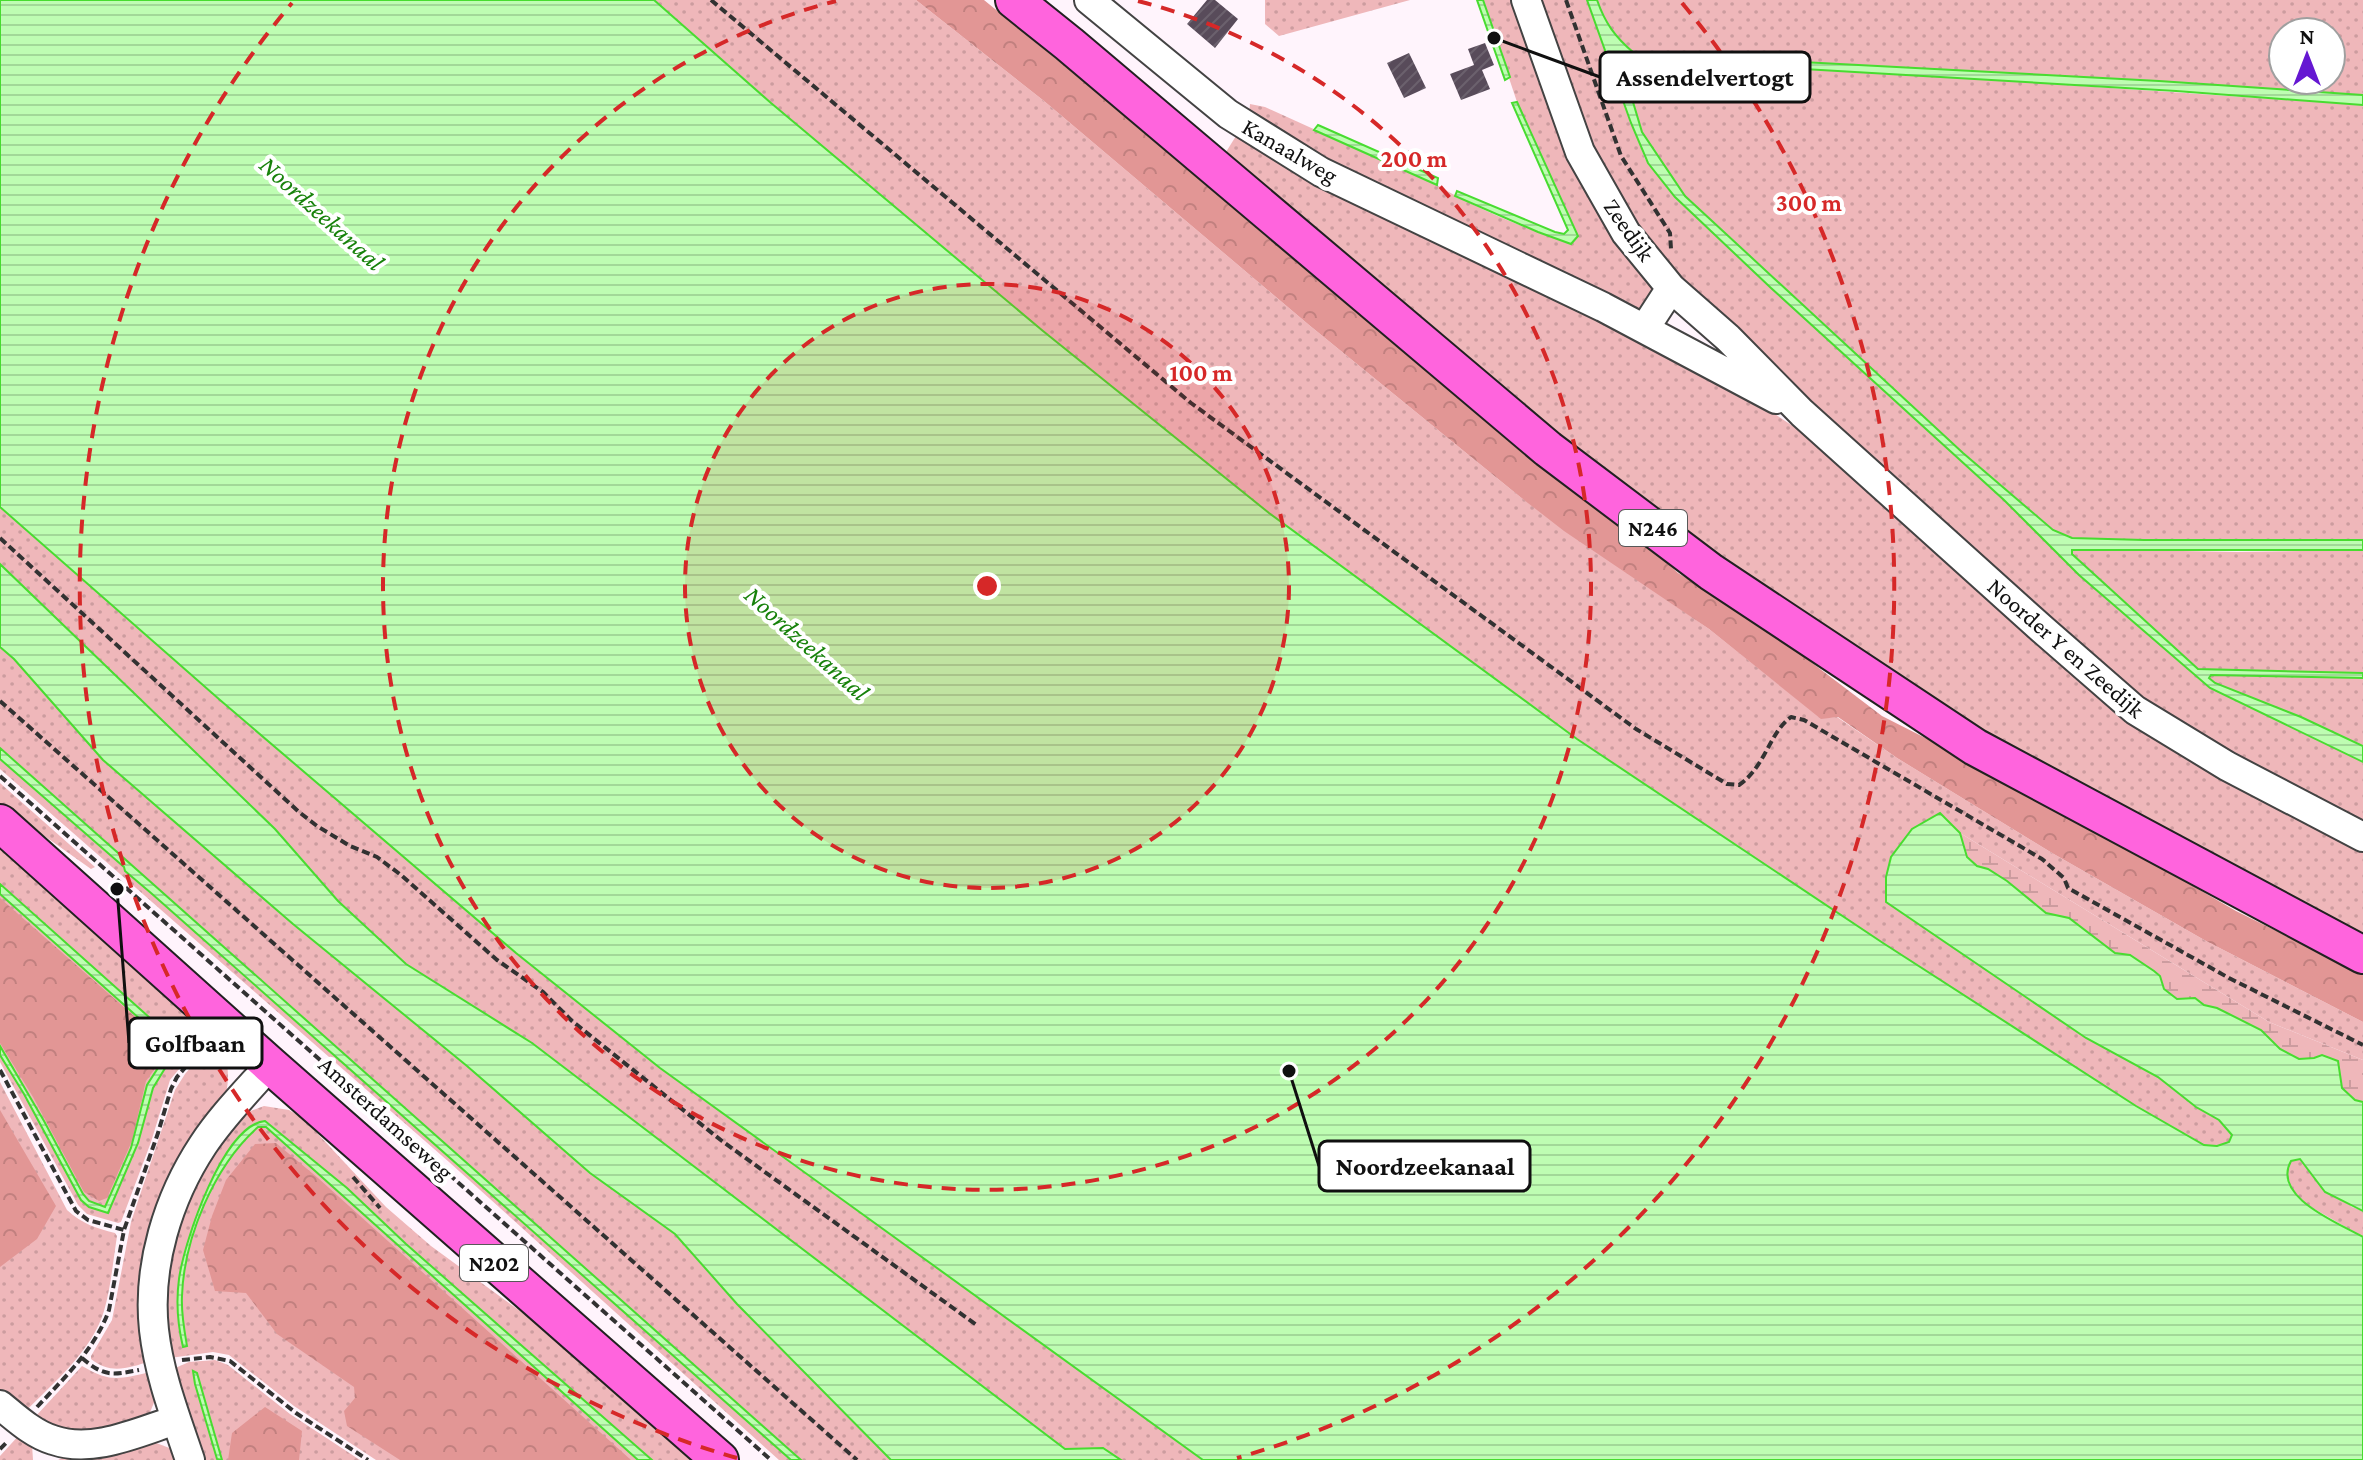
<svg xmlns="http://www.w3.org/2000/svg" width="2363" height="1460" viewBox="0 0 2363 1460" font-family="'Crimson Pro',serif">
  <defs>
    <pattern id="grass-dots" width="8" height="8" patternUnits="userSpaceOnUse" patternTransform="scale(2)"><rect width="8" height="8" fill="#efb7ba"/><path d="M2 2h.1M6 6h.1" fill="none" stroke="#cc9c9f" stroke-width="1.8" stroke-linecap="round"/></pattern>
    <pattern id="forest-crowns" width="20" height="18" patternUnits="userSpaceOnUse" patternTransform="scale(2)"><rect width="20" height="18" fill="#e29695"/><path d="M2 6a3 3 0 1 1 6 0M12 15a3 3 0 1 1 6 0" fill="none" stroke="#c1807f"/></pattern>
    <pattern id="wetland-marsh" width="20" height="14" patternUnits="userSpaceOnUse" patternTransform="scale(2)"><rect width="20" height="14" fill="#efb7ba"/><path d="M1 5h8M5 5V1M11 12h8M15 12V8" fill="none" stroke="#cc9c9f"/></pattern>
    <pattern id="water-rules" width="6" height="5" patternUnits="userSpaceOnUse" patternTransform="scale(2)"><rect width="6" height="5" fill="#befdb2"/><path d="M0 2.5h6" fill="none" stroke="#a2d898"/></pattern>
    <pattern id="building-hatch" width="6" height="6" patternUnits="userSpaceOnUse" patternTransform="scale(2)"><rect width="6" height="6" fill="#584b5a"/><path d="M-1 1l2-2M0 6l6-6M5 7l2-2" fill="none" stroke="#6b616d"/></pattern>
  </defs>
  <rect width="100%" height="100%" fill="#fff4fc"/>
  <path fill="url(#grass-dots)" fill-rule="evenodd" d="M654,0H916L1044,101L1309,325L1519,496L1709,629L1821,718L1837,717L1897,758L2052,853L2206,941L2363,1022V1060L2269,1022L1960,833L1940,813L1912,829L1891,857L2020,993L2086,1038L2158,1077L2196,1107L2219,1120L2232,1135L2229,1142L2217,1146L2207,1145L2298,1198C2289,1185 2283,1175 2291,1161L2300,1159L2352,1207L2363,1211V1237L2136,1106L1883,943L1577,739L1269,513L1043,331L771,103Z
    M1265,0H1410L1279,36L1265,24Z
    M1483,0H1518L1652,283L1650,301L1645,310L1630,313L1304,153L1249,117L1250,104L1265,107L1437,185C1478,210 1525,228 1571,244L1578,235L1517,102Z
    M1533,0H1587L1645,159L1675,197L1771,288L2004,500L2079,575L2210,688L2363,762V828L2196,736L2113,681L1952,538L1681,280L1623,212L1594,161Z
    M1597,0H2363V95L2159,81L1633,53C1614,36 1606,24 1597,0ZM2283,32H2331V80H2283Z
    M1637,60L1903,74L2363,105V540H2144L2072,538L2053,530L1963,453L1685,196L1642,132L1630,92L1626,70L1628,62Z
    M1241,128L1746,395L1814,440L2089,680L2363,852V938L2080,796L1768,590L1621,484L1221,160Z
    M0,507L220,700L516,953L660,1068L1203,1460H1121L1103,1448L1065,1449L532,1043L406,964L338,901L275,829L0,564Z
    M2072,549L2237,552L2363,550V673L2198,669L2072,554Z
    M0,647L467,1066L590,1173L675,1234L737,1304L891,1460H779L449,1162L0,769Z
    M2210,675L2363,678V746L2301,717L2215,683L2209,678Z
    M0,783L95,867L91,869L5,808L0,803Z
    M0,841L208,1034L170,1080L151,1142L121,1222L118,1223L87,1214L78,1205L0,1062Z
    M213,1041C229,1052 230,1076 226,1093L181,1164L151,1361C128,1368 111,1375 91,1359V1356L112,1320L131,1222L175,1090L185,1074Z
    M0,1082L67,1210C82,1224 96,1228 115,1233L117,1236C113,1261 111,1287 104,1311C92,1351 54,1382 26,1411L0,1393Z
    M264,1106L289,1110L304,1119L386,1207L431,1246L550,1333L699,1460H376L294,1406L229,1355L213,1352L170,1358L162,1286L186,1193L237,1120L248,1112Z
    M215,1360L228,1365L290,1414L360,1460H200L173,1369L189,1362Z
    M82,1366C113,1384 119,1378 152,1372L157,1395L149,1415L114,1430L69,1434L35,1417Z
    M21,1433L32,1445L33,1460H0V1456Z
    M151,1441L172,1449L181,1460H58L68,1455Z"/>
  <path fill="url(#forest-crowns)" d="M916,0H984L1598,501L1678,573L1761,624L1882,716L2022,787L2236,911L2363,974V1022L2206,941L2052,853L1897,758L1838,717L1821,719L1709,629L1564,531L1519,496L1309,325L1044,101Z
    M0,898L167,1045V1052L146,1081L132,1141L107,1198L99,1201L84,1192L33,1097L0,1043Z
    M0,1110L56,1206L37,1239L0,1267Z
    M276,1143L318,1178L631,1460H400L347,1426L344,1411L355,1398L354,1387L277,1334L246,1293L215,1291L203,1250L212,1216L226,1180L255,1144Z
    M265,1407L302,1431L299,1460H228L232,1433Z"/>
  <path fill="url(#wetland-marsh)" d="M1960,833L2269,1022L2363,1060V1102L2355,1100L2342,1088L2338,1061L2299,1059L2280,1049L2261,1030L2217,1008L2177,999L2164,989L2160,976L2130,955L2115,953L2069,918L2046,913L2007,881L1988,869L1977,866L1967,857Z"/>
  <path fill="url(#water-rules)" stroke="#48dc30" stroke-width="2" d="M0,0H654L771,103L1043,331L1269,513L1577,739L1883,943L2136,1106L2204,1145L2217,1146L2229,1142L2232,1135L2219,1120L2196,1107L2158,1077L2086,1038L1886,902V877L1891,857L1912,829L1940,813L1960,833L1967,857L1977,866L1988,869L2007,881L2046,913L2069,918L2115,953L2130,955L2154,971L2160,976L2164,989L2177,999L2195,998L2204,1005L2217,1008L2261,1030L2280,1049L2299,1059L2314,1058L2322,1055L2338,1061L2342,1088L2355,1100L2363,1102V1211L2325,1192L2300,1159L2291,1161C2271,1197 2339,1223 2363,1237V1460H1203L660,1068L516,953L220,700L0,507Z
    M1477,0H1483L1510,77L1505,80Z
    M1587,0H1597C1605,23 1615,37 1634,53L2159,81L2363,95V105L2176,91L1653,60L1629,62L1626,70L1630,92L1642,132L1685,196L1963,453L2053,530L2072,538L2144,540H2363V550H2072V554L2198,669L2363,673V678L2211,675L2209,678L2215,683L2301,717L2363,746V762L2210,688L2079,575L2004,500L1771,288L1675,197L1648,163L1631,123Z
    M1517,102L1578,236L1571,244L1538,232L1455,196L1457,191L1555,232L1564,234L1568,230L1512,103Z
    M1318,125L1438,178L1437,185L1314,130Z
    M0,564L275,829L338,901L406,964L532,1043L1065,1449L1103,1448L1121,1460H891L737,1304L675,1234L590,1173L467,1066L293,924L103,760L14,659L0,647Z
    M0,748L801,1460H791L151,893L125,871L124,867L0,759Z
    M0,884L178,1043V1047L153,1088L138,1143L108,1213L89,1207L81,1200L24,1094L0,1055V1046L44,1121L83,1194L89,1201L105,1207L131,1148L147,1085L169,1051V1045L0,894Z
    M265,1121L347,1188L406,1244L652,1460H638L266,1127H258C214,1166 184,1238 182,1296C181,1313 184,1329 187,1346L183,1347C178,1326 176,1301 179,1279C184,1242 223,1125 265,1121Z
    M193,1371L197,1373L222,1460L217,1459L195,1384Z"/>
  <path fill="url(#building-hatch)" d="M1207,0H1215L1238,19L1215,48L1187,24Z
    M1485,43L1494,65L1482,70L1490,89L1461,100L1450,74L1474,65L1468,49Z
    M1409,53L1426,88L1404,98L1387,63Z"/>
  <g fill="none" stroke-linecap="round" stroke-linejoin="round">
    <defs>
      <path id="minor" d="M1089,0L1228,114L1321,172L1603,307L1776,399
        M1526,0L1580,152L1626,233L1671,288L1728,338L1802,413L2042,629L2135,710L2227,766L2363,837
        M1645,328L1671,288
        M0,1405C16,1418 33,1434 53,1440C93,1454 138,1432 176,1420
        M190,1460C176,1418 159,1375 154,1330C147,1266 168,1198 203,1145C222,1116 247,1091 270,1065"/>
      <path id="major" d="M1014,0L1069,44L1548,449L1711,572L1975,747L2363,955
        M0,823L270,1065L720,1460"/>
    </defs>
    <use href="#minor" stroke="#434343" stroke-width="32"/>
    <use href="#major" stroke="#212121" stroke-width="40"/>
    <path stroke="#323232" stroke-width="4" stroke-dasharray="8 4" stroke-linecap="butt" d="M711,0L1191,403L1636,729L1727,784L1739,785C1766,766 1769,733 1791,717L1804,720L2042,859L2064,878L2068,888L2229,978L2363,1045
      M1566,0L1621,156L1670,233L1671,249
      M0,538L299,812L317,826L350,846L377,857L401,875L497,960L543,992L572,1021L722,1141L978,1326
      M0,701L857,1460
      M0,776L771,1460
      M0,1070L76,1211L88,1220L124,1230
      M353,1177L380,1208
      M82,1358C104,1377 112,1375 139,1370
      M182,1360L210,1357L230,1361L296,1413L368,1460
      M37,1407C65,1377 95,1349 109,1310L124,1230L158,1133L171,1089L177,1077L207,1042
      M0,1449L8,1441"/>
    <use href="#minor" stroke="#fff" stroke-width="28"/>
    <use href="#major" stroke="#ff64dd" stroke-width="36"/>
  </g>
  <circle cx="987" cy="586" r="302" fill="#d62828" fill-opacity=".12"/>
  <g fill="none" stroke="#d62828" stroke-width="4" stroke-dasharray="14 10">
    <circle cx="987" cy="586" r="302"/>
    <path d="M1138 1A604 604 0 1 1 836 1"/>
    <path d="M737 1458A907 907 0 0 1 292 3M1682 3A907 907 0 0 1 1237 1458"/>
  </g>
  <g text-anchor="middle" stroke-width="8" stroke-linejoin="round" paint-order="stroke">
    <g fill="#fff" stroke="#585858" stroke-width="2">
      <rect x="1619" y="510" width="68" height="36" rx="6"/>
      <rect x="460" y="1245" width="68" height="36" rx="6"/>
    </g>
    <g font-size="22" font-weight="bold" fill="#101010">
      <text x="1653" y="536">N246</text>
      <text x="494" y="1271">N202</text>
    </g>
    <g font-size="24" fill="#101010" stroke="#fff">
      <text transform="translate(1290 151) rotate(30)" y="8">Kanaalweg</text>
      <text transform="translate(1629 230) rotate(55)" y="8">Zeedijk</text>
      <text transform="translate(2066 648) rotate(41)" y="8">Noorder Y en Zeedijk</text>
      <text transform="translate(386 1118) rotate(42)" y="8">Amsterdamseweg</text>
    </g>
    <g font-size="26" font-style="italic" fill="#17820b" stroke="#fff">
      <text transform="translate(322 213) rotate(42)" y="9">Noordzeekanaal</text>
      <text transform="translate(807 643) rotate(42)" y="9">Noordzeekanaal</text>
    </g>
  </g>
  <circle cx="987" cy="586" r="12" fill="#d62828" stroke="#fff" stroke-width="4"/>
  <g font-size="24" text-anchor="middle" font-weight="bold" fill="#d62828" stroke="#fff" stroke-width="8" stroke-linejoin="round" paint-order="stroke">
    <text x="1414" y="167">200 m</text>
    <text x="1809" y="211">300 m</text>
    <text x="1201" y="381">100 m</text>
  </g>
  <path fill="none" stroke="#101010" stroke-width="3" d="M1494 38L1600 77M117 889L129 1043M1289 1071L1319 1166"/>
  <g fill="#101010" stroke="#fff" stroke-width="3">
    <circle cx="1494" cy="38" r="8"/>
    <circle cx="117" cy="889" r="8"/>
    <circle cx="1289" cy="1071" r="8"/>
  </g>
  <g fill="#fff" stroke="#101010" stroke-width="3">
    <rect x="1600" y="52" width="210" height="50" rx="8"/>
    <rect x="129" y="1018" width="133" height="50" rx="8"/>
    <rect x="1319" y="1141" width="211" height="50" rx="8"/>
  </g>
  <g font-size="26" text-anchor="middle" font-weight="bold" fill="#101010">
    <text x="1705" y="86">Assendelvertogt</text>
    <text x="195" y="1052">Golfbaan</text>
    <text x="1425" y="1175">Noordzeekanaal</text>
  </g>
  <g transform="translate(2307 56)"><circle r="38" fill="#ffffff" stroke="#9f9f9f" stroke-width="2"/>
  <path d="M0-6L14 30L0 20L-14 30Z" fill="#6517d2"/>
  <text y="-12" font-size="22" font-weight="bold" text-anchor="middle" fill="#101010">N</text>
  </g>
</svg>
